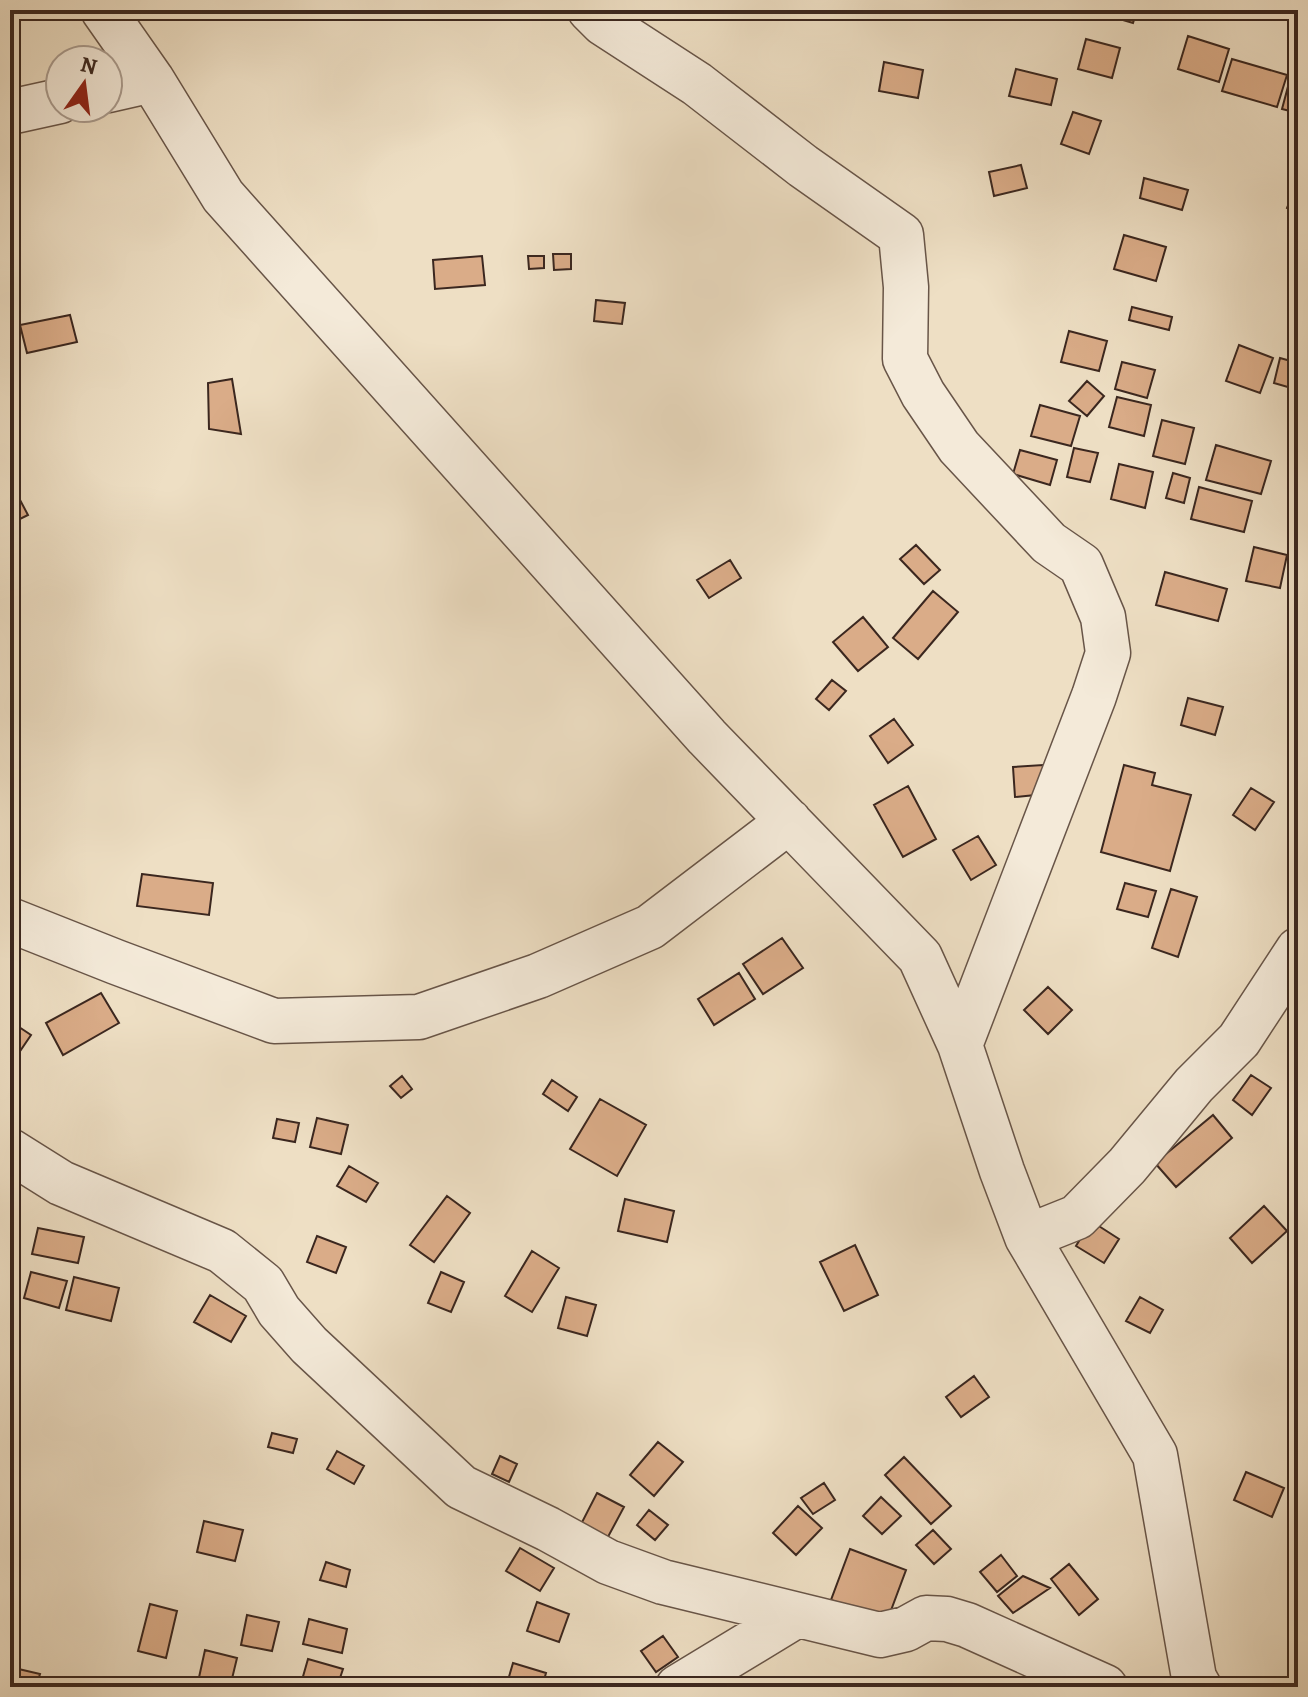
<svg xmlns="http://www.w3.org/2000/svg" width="1308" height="1697" viewBox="0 0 1308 1697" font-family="Alegreya,serif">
  <rect width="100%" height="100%" fill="#eedfc4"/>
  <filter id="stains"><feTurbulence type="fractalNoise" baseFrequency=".0025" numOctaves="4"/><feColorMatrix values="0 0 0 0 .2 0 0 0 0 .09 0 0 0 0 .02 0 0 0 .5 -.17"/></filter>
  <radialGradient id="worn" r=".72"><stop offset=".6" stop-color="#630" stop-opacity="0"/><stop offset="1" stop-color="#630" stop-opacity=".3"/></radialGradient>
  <path fill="#daac88" stroke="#3b271f" stroke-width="2" d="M1089,10H1137L1133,23Z
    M1188,36L1229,49L1219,82L1178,69Z
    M1086,39L1120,48L1112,78L1078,69Z
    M1232,59L1287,75L1277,107L1222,91Z
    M884,62L923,70L918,98L879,91Z
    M1016,69L1057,79L1051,105L1009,96Z
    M1290,79L1298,81V113L1282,109Z
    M1073,112L1101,121L1089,154L1061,144Z
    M1021,165L1027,188L994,196L989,172Z
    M1144,178L1188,190L1182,210L1140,198Z
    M1298,181V213L1287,208Z
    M1124,235L1166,247L1156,281L1114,269Z
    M553,254H571V269L554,270Z
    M482,256L485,285L435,289L433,260Z
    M528,256H544V268L529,269Z
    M596,300L625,303L622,324L594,321Z
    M1132,307L1172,317L1169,330L1129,320Z
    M70,315L77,342L27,353L20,325Z
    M1069,331L1107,341L1099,371L1061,362Z
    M1239,345L1273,358L1260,393L1226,381Z
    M1280,358L1298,363V390L1274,383Z
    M1122,362L1155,370L1147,398L1115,389Z
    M232,379L241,434L209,429L208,383Z
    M1087,381L1104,396L1087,416L1069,401Z
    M1117,397L1151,405L1144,436L1109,427Z
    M1040,405L1080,416L1071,446L1031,436Z
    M1162,420L1194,428L1185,464L1153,456Z
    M1216,445L1271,461L1261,494L1206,480Z
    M1074,448L1098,453L1090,482L1067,477Z
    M1020,450L1057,460L1050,485L1013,474Z
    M1119,464L1153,472L1145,508L1111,499Z
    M1173,473L1190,478L1184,503L1166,498Z
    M10,483H11L28,515L10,524Z
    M1199,487L1252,501L1244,532L1191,519Z
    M916,545L940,570L924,584L900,559Z
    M1254,547L1287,555L1280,588L1246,581Z
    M730,560L741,578L709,598L697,580Z
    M1165,572L1227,589L1218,621L1156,605Z
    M933,591L958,612L918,659L893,638Z
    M1298,610V634L1292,632Z
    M863,617L888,647L858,671L833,642Z
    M832,680L846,691L829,710L816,699Z
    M1188,698L1223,707L1215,735L1181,725Z
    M894,719L913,745L888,763L870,736Z
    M1043,765L1045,794L1015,797L1013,767Z
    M1124,765L1155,773L1152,785L1191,795L1170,871L1101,852Z
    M908,786L936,839L903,857L874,805Z
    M1251,788L1274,802L1255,830L1233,815Z
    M978,836L996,865L971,880L953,850Z
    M142,874L213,883L209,915L137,906Z
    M1125,883L1156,891L1148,917L1117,909Z
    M1171,889L1197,897L1178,957L1152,948Z
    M782,938L803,968L763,994L743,964Z
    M739,973L755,999L714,1025L698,999Z
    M1048,987L1072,1010L1048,1034L1024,1010Z
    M101,993L119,1023L63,1055L46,1023Z
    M10,1021L31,1035L12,1063L10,1062Z
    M1251,1075L1271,1088L1252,1115L1233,1100Z
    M402,1076L412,1089L401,1098L390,1086Z
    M552,1080L577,1097L568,1111L543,1094Z
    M600,1099L646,1125L617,1176L570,1149Z
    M1213,1115L1232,1138L1176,1187L1155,1163Z
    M317,1118L348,1125L341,1154L310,1147Z
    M277,1119L299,1123L295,1142L273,1138Z
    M349,1166L378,1183L366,1202L337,1186Z
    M447,1196L470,1213L434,1262L410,1245Z
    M625,1199L674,1211L667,1242L618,1231Z
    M1264,1206L1287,1231L1252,1263L1230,1238Z
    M1091,1221L1119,1239L1104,1263L1076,1246Z
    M38,1228L84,1237L78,1263L32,1254Z
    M317,1236L346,1247L336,1273L307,1262Z
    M855,1245L878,1295L844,1311L820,1262Z
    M532,1251L559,1268L532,1312L505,1296Z
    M31,1272L67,1281L59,1308L24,1298Z
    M441,1272L464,1282L451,1312L428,1303Z
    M74,1277L119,1288L111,1321L66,1310Z
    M210,1295L246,1316L231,1342L194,1322Z
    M566,1297L596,1305L587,1336L558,1328Z
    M1140,1297L1163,1310L1150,1333L1126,1321Z
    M974,1376L989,1397L961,1417L946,1397Z
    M272,1433L297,1439L293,1453L268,1447Z
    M658,1442L683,1462L654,1496L630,1475Z
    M337,1451L364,1466L354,1484L327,1469Z
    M500,1456L517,1464L509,1482L492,1474Z
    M904,1457L951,1506L931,1524L885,1475Z
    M1246,1472L1284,1488L1272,1517L1234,1500Z
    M824,1483L835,1500L813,1514L801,1498Z
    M597,1493L624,1507L602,1548L576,1534Z
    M881,1497L901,1516L882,1534L863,1516Z
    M798,1506L822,1528L796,1555L773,1533Z
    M649,1510L668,1525L655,1540L637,1525Z
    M204,1521L243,1530L235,1561L197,1552Z
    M933,1530L951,1549L934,1564L916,1545Z
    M520,1548L554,1568L540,1591L506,1571Z
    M850,1549L906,1570L887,1621L831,1600Z
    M1001,1555L1017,1576L997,1592L980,1572Z
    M326,1562L350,1570L346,1587L320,1580Z
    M1069,1564L1098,1599L1079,1615L1051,1579Z
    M1023,1576L1050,1588L1013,1613L998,1596Z
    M537,1602L569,1614L559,1642L527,1631Z
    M150,1604L177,1611L166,1658L138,1651Z
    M247,1615L279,1622L272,1651L241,1645Z
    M309,1619L347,1629L342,1653L303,1644Z
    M663,1636L678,1657L656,1672L641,1651Z
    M205,1650L237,1658L230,1687H221L198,1682Z
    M308,1659L343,1669L337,1687H300Z
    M513,1663L546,1673L542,1687H506Z
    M10,1667L40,1674L36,1687H10Z"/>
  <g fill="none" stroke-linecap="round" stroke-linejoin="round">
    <defs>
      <path id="minor" d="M103,10L152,80L223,196L707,737L920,957L960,1045L1002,1171L1027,1237L1155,1455L1194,1678L1199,1687
        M590,10L603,23L697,84L803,166L901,235L906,287L905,359L923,394L959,447L1049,543L1081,565L1103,617L1108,653L1094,696L960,1045
        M108,90L152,80
        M10,112L60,101
        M10,920L116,962L274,1021L419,1017L538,976L650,927L789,821
        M10,1151L61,1183L222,1251L263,1284L279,1311L309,1345L461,1487L548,1529L608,1562L663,1582L880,1635L906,1629L926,1618L947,1619L967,1625L1105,1687
        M1027,1237L1077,1217L1127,1166L1194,1085L1239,1040L1298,950
        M678,1687L797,1615"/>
    </defs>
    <use href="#minor" stroke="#685548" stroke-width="47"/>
    <use href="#minor" stroke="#f4ead9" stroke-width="44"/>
  </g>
  <rect width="1308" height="1697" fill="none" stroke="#eedfc4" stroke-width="40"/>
  <rect x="12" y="12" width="1284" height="1673" fill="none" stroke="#3b271f" stroke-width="4"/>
  <rect x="20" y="20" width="1268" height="1657" fill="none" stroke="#3b271f" stroke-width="2"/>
  <g transform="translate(84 84) rotate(14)"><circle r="38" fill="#f4ead9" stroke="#aa9c8f" stroke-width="2"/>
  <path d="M0-6L14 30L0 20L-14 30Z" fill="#8f2418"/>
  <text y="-12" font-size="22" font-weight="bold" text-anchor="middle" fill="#3b271f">N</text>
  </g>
  <rect width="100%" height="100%" filter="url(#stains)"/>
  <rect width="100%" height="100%" fill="url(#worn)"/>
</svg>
